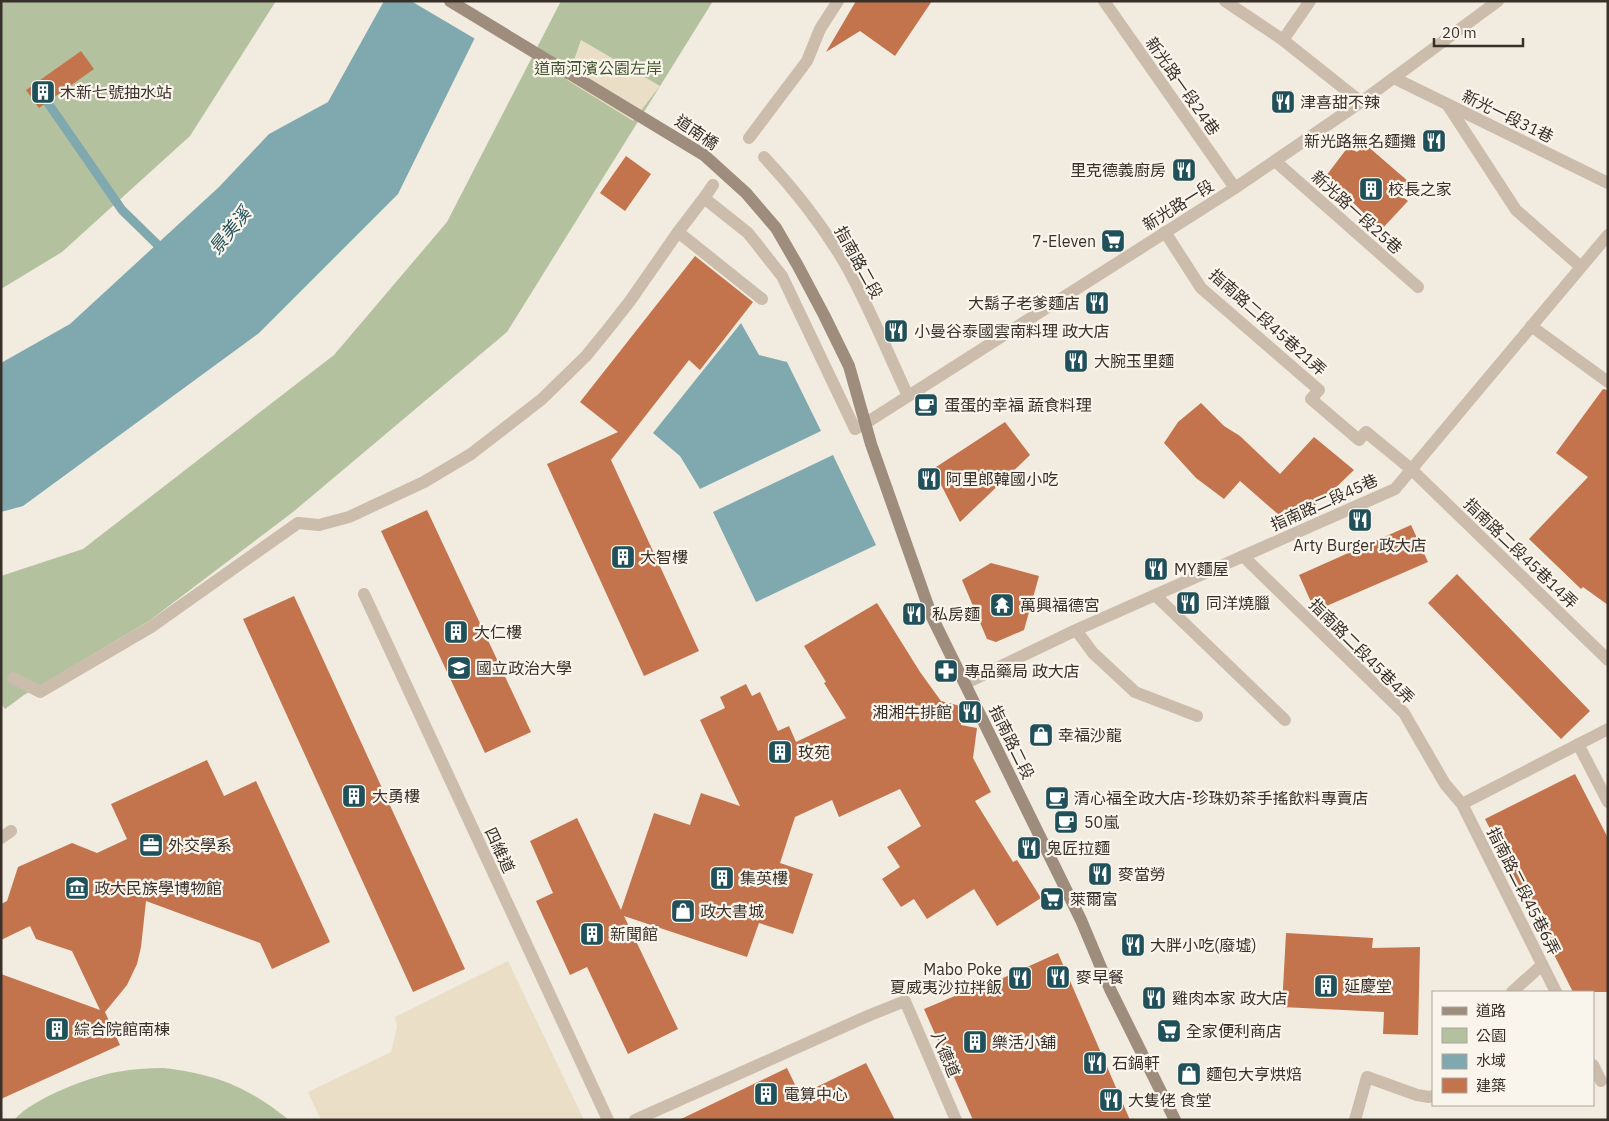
<svg xmlns="http://www.w3.org/2000/svg" width="1609" height="1121" viewBox="0 0 1609 1121" font-family="'IBM Plex Sans','Noto Sans TC',sans-serif">
  <rect width="100%" height="100%" fill="#f2ebdf"/>
  <path fill="#b3c19f" d="M1,1H276L190,136L62,252L1,289Z
    M561,1H713L507,332L293,512L149,621L24,695L5,709L1,704V576L83,549L334,355L447,222Z
    M163,1068C216,1074 248,1087 289,1120H14C33,1098 89,1077 117,1072C133,1069 148,1068 163,1068Z"/>
  <path fill="#eadec7" d="M581,40L660,86L633,121L567,80Z
    M508,961L584,1120H321L308,1092L391,1052L397,1027L395,1017Z"/>
  <path fill="#7fa8af" d="M384,1H493L398,194L259,333L23,506L1,512V363L70,324L219,187L269,134L328,102Z
    M741,323L759,355L787,362L821,431L700,489L680,456L653,433Z
    M833,455L876,545L756,602L713,512Z"/>
  <path fill="#f2ebdf" d="M411,1H496L477,40Z"/>
  <g fill="none" stroke-linecap="round" stroke-linejoin="round">
    <path stroke="#7fa8af" stroke-width="9" d="M48,103L122,210L165,252"/>
  </g>
  <path fill="#c3744d" d="M856,1H932L895,56L860,31L826,52Z
    M81,51L94,69L39,108L26,90Z
    M1365,144L1409,182L1400,195L1408,201L1381,230L1326,176L1348,147L1357,152Z
    M626,156L651,174L625,211L600,193Z
    M695,256L753,302L700,370L689,360L611,460L699,651L644,676L547,464L618,432L580,402Z
    M1603,389L1608,390V605L1583,587L1581,589L1529,539L1588,477L1556,453Z
    M1201,403L1224,426L1240,436L1280,474L1314,437L1354,470L1328,495L1297,519L1285,509L1279,515L1240,481L1224,499L1196,478L1164,443L1178,422Z
    M1005,422L1030,455L960,522L933,469Z
    M427,510L531,732L485,753L381,531Z
    M1411,525L1428,562L1315,611L1299,575Z
    M991,563L1039,576L1024,630L996,642L987,639L962,580Z
    M1457,574L1590,711L1561,739L1428,603Z
    M294,596L465,969L413,992L243,619Z
    M877,603L920,672L941,701L960,706L961,725L977,728L973,758L991,792L975,801L1013,862L1017,860L1041,898L997,926L974,889L927,919L914,899L901,907L882,879L900,867L887,847L921,826L900,789L839,817L832,800L795,817L780,863L813,874L793,934L759,923L747,957L624,916L678,1029L628,1054L587,967L570,975L536,901L553,893L530,841L577,818L621,910L654,813L690,825L701,793L740,806L700,720L725,708L720,697L746,684L752,696L760,692L778,731L789,726L796,742L846,718L824,683L826,682L804,646Z
    M207,760L224,796L256,781L330,942L272,969L260,943L146,901L141,947L137,964L127,985L105,1012L120,1045L1,1099V974L100,1010L72,951L36,939L30,926L1,940V904L7,901L18,867L72,843L97,853L127,839L111,804Z
    M1575,774L1608,838V992H1573L1485,819Z
    M1286,933L1373,938L1372,948L1420,947L1418,1035L1383,1034L1384,1012L1282,1007Z
    M1058,953L1130,1120H973L924,1009L993,980L994,982Z
    M866,1063L895,1120H679L787,1068L800,1095Z"/>
  <g fill="none" stroke-linecap="round" stroke-linejoin="round">
    <path stroke="#cbbcab" stroke-width="12" d="M1104,1L1235,188
      M1225,1L1283,40L1361,102
      M1283,40L1310,1
      M1447,104L1516,210L1581,267
      M749,138L807,61L820,29L838,1
      M764,157C796,191 824,227 847,267C870,309 888,353 908,396
      M1275,161L1418,287
      M713,185L704,198L748,233L782,276L855,429L866,423
      M678,232L762,299
      M1165,232L1201,288L1319,390L1311,399L1359,440L1366,432L1411,469L1608,660
      M1531,326L1608,382
      M1243,556L1404,713L1445,784L1462,804L1556,992
      M364,594L608,1120
      M1155,595L1285,720
      M1076,630L1093,653L1135,692L1197,716
      M13,678L40,692L151,627L298,523L319,525L349,517L424,482L471,454L542,399L586,356L608,329L630,301L678,232L704,198
      M966,683L1076,630L1395,489L1608,235
      M1578,744L1608,802
      M1462,804L1608,729
      M1,838L11,831
      M1512,992L1542,965
      M1593,1065L1601,1081
      M635,1120L870,1015L905,1001L956,1120
      M1355,1120L1367,1077L1417,1095L1429,1097L1433,1096"/>
    <path stroke="#cbbcab" stroke-width="12" d="M1394,78L1608,183
      M866,423L1235,188L1361,102L1498,1"/>
    <path stroke="#9e8c7c" stroke-width="12" d="M450,1L704,155L746,193L776,228L798,266L824,315L849,366L871,444L932,617L1081,920L1110,989L1175,1120"/>
  </g>
  <defs>
    <symbol id="building-square" viewBox="-11 -11 22 22"><rect x="-9" y="-9" width="18" height="18" rx="4" fill="#205059" stroke="#faf5ec"/><path d="M-4-6H4V6H1V3H-1V6H-4ZM-2.5-4.3h1.7v1.8h-1.7ZM.8-4.3h1.7v1.8H.8ZM-2.5-1h1.7V.8h-1.7ZM.8-1h1.7V.8H.8Z" fill="#fff"/></symbol>
    <symbol id="restaurant-square" viewBox="-11 -11 22 22"><rect x="-9" y="-9" width="18" height="18" rx="4" fill="#205059" stroke="#faf5ec"/><path d="M-5-6h1v4h1v-4h1v4h1v-4h1v5L-1.5 .5V6h-2V.5L-5-1ZM5-6V6H3V1.5H1.5Q1.5-4 5-6Z" fill="#fff"/></symbol>
    <symbol id="supermarket-square" viewBox="-11 -11 22 22"><rect x="-9" y="-9" width="18" height="18" rx="4" fill="#205059" stroke="#faf5ec"/><path d="M-6-5.5h2.5l.6 2H6L4.5 2H-2.5L-4.4-4H-6ZM-1.5 3.2a1.3 1.3 0 1 0 .1 0ZM3 3.2a1.3 1.3 0 1 0 .1 0Z" fill="#fff"/></symbol>
    <symbol id="cafe-square" viewBox="-11 -11 22 22"><rect x="-9" y="-9" width="18" height="18" rx="4" fill="#205059" stroke="#faf5ec"/><path d="M-5.5-4.5H6V0H3Q3 3.5 0 3.5H-2.5Q-5.5 3.5-5.5 0ZM3-3.2v2h1.7v-2ZM-6 4.5H4V6H-6Z" fill="#fff"/></symbol>
    <symbol id="temple-square" viewBox="-11 -11 22 22"><rect x="-9" y="-9" width="18" height="18" rx="4" fill="#205059" stroke="#faf5ec"/><path d="M0-6L5-2H3V0L6.5 2.5H4V6H1.5V3h-3V6H-4V2.5H-6.5L-3 0V-2H-5Z" fill="#fff"/></symbol>
    <symbol id="university-square" viewBox="-11 -11 22 22"><rect x="-9" y="-9" width="18" height="18" rx="4" fill="#205059" stroke="#faf5ec"/><path d="M0-5L7-2L0 1L-7-2ZM-4 1L0 2.5L4 1V4Q0 6-4 4Z" fill="#fff"/></symbol>
    <symbol id="pharmacy-square" viewBox="-11 -11 22 22"><rect x="-9" y="-9" width="18" height="18" rx="4" fill="#205059" stroke="#faf5ec"/><path d="M-2-6h4v4h4v4h-4v4h-4v-4h-4v-4h4Z" fill="#fff"/></symbol>
    <symbol id="shop-square" viewBox="-11 -11 22 22"><rect x="-9" y="-9" width="18" height="18" rx="4" fill="#205059" stroke="#faf5ec"/><path d="M-5-2.5h2.3a2.7 3.5 0 0 1 5.4 0H5L5.5 6h-11ZM-1.5-2.5h3a1.5 2.3 0 0 0-3 0Z" fill="#fff"/></symbol>
    <symbol id="office-square" viewBox="-11 -11 22 22"><rect x="-9" y="-9" width="18" height="18" rx="4" fill="#205059" stroke="#faf5ec"/><path d="M-6-3h4V-5.5h4V-3h4V5H-6ZM-1-4.5V-3h2v-1.5ZM-6 0V1H6V0Z" fill="#fff"/></symbol>
    <symbol id="museum-square" viewBox="-11 -11 22 22"><rect x="-9" y="-9" width="18" height="18" rx="4" fill="#205059" stroke="#faf5ec"/><path d="M0-6L6-3V-2H-6V-3ZM-5-1h2V3h-2ZM-1-1h2V3h-2ZM3-1h2V3H3ZM-6 4H6V6H-6Z" fill="#fff"/></symbol>
  </defs>
  <g fill-rule="evenodd">
    <use href="#building-square" x="29" y="78" width="28" height="28"/>
    <use href="#restaurant-square" x="1269" y="88" width="28" height="28"/>
    <use href="#restaurant-square" x="1420" y="127" width="28" height="28"/>
    <use href="#restaurant-square" x="1170" y="156" width="28" height="28"/>
    <use href="#building-square" x="1357" y="175" width="28" height="28"/>
    <use href="#supermarket-square" x="1099" y="227" width="28" height="28"/>
    <use href="#restaurant-square" x="1083" y="289" width="28" height="28"/>
    <use href="#restaurant-square" x="882" y="317" width="28" height="28"/>
    <use href="#restaurant-square" x="1062" y="347" width="28" height="28"/>
    <use href="#cafe-square" x="912" y="391" width="28" height="28"/>
    <use href="#restaurant-square" x="915" y="465" width="28" height="28"/>
    <use href="#restaurant-square" x="1346" y="506" width="28" height="28"/>
    <use href="#building-square" x="609" y="543" width="28" height="28"/>
    <use href="#restaurant-square" x="1142" y="555" width="28" height="28"/>
    <use href="#restaurant-square" x="1174" y="589" width="28" height="28"/>
    <use href="#temple-square" x="988" y="591" width="28" height="28"/>
    <use href="#restaurant-square" x="900" y="600" width="28" height="28"/>
    <use href="#building-square" x="442" y="618" width="28" height="28"/>
    <use href="#university-square" x="445" y="654" width="28" height="28"/>
    <use href="#pharmacy-square" x="932" y="657" width="28" height="28"/>
    <use href="#restaurant-square" x="956" y="698" width="28" height="28"/>
    <use href="#shop-square" x="1027" y="721" width="28" height="28"/>
    <use href="#building-square" x="766" y="738" width="28" height="28"/>
    <use href="#building-square" x="340" y="782" width="28" height="28"/>
    <use href="#cafe-square" x="1043" y="784" width="28" height="28"/>
    <use href="#cafe-square" x="1052" y="808" width="28" height="28"/>
    <use href="#office-square" x="137" y="831" width="28" height="28"/>
    <use href="#restaurant-square" x="1015" y="834" width="28" height="28"/>
    <use href="#restaurant-square" x="1086" y="860" width="28" height="28"/>
    <use href="#building-square" x="708" y="864" width="28" height="28"/>
    <use href="#museum-square" x="63" y="874" width="28" height="28"/>
    <use href="#supermarket-square" x="1038" y="885" width="28" height="28"/>
    <use href="#shop-square" x="669" y="897" width="28" height="28"/>
    <use href="#building-square" x="578" y="920" width="28" height="28"/>
    <use href="#restaurant-square" x="1119" y="931" width="28" height="28"/>
    <use href="#restaurant-square" x="1044" y="963" width="28" height="28"/>
    <use href="#restaurant-square" x="1006" y="964" width="28" height="28"/>
    <use href="#building-square" x="1312" y="972" width="28" height="28"/>
    <use href="#restaurant-square" x="1140" y="984" width="28" height="28"/>
    <use href="#building-square" x="43" y="1015" width="28" height="28"/>
    <use href="#supermarket-square" x="1155" y="1017" width="28" height="28"/>
    <use href="#building-square" x="961" y="1028" width="28" height="28"/>
    <use href="#restaurant-square" x="1081" y="1049" width="28" height="28"/>
    <use href="#shop-square" x="1175" y="1060" width="28" height="28"/>
    <use href="#building-square" x="752" y="1080" width="28" height="28"/>
    <use href="#restaurant-square" x="1097" y="1086" width="28" height="28"/>
  </g>
  <g text-anchor="middle" stroke-width="4.5" stroke-linejoin="round" paint-order="stroke">
    <g font-size="16" fill="#44562f" stroke="#faf5ec">
      <text x="598" y="74">道南河濱公園左岸</text>
    </g>
    <g font-size="16" fill="#39302a" stroke="#faf5ec">
      <text transform="translate(1183 86) rotate(55)" y="6">新光路一段24巷</text>
      <text transform="translate(1508 116) rotate(26)" y="6">新光一段31巷</text>
      <text transform="translate(697 132) rotate(34)" y="6">道南橋</text>
      <text transform="translate(1178 205) rotate(-32)" y="6">新光路一段</text>
      <text transform="translate(1357 212) rotate(42)" y="6">新光路一段25巷</text>
      <text transform="translate(859 262) rotate(61)" y="6">指南路二段</text>
      <text transform="translate(1268 322) rotate(42)" y="6">指南路二段45巷21弄</text>
      <text transform="translate(1324 502) rotate(-24)" y="6">指南路二段45巷</text>
      <text transform="translate(1521 553) rotate(44)" y="6">指南路二段45巷14弄</text>
      <text transform="translate(1362 651) rotate(45)" y="6">指南路二段45巷4弄</text>
      <text transform="translate(1012 742) rotate(64)" y="6">指南路二段</text>
      <text transform="translate(500 850) rotate(65)" y="6">四維道</text>
      <text transform="translate(1524 891) rotate(63)" y="6">指南路二段45巷6弄</text>
      <text transform="translate(946 1054) rotate(67)" y="6">八德道</text>
    </g>
    <g font-size="16" fill="#39302a" stroke="#faf5ec" text-anchor="start">
      <text x="60" y="98">木新七號抽水站</text>
      <text x="1300" y="108">津喜甜不辣</text>
      <text x="1416" y="147" text-anchor="end">新光路無名麵攤</text>
      <text x="1166" y="176" text-anchor="end">里克德義廚房</text>
      <text x="1388" y="195">校長之家</text>
      <text x="1096" y="247" text-anchor="end">7-Eleven</text>
      <text x="1080" y="309" text-anchor="end">大鬍子老爹麵店</text>
      <text x="914" y="337">小曼谷泰國雲南料理 政大店</text>
      <text x="1094" y="367">大腕玉里麵</text>
      <text x="944" y="411">蛋蛋的幸福 蔬食料理</text>
      <text x="946" y="485">阿里郎韓國小吃</text>
      <text x="1360" y="551" text-anchor="middle">Arty Burger 政大店</text>
      <text x="640" y="563">大智樓</text>
      <text x="1174" y="575">MY麵屋</text>
      <text x="1206" y="609">同洋燒臘</text>
      <text x="1020" y="611">萬興福德宮</text>
      <text x="932" y="620">私房麵</text>
      <text x="474" y="638">大仁樓</text>
      <text x="476" y="674">國立政治大學</text>
      <text x="964" y="677">專品藥局 政大店</text>
      <text x="952" y="718" text-anchor="end">湘湘牛排館</text>
      <text x="1058" y="741">幸福沙龍</text>
      <text x="798" y="758">玫苑</text>
      <text x="372" y="802">大勇樓</text>
      <text x="1074" y="804">清心福全政大店-珍珠奶茶手搖飲料專賣店</text>
      <text x="1084" y="828">50嵐</text>
      <text x="168" y="851">外交學系</text>
      <text x="1046" y="854">鬼匠拉麵</text>
      <text x="1118" y="880">麥當勞</text>
      <text x="740" y="884">集英樓</text>
      <text x="94" y="894">政大民族學博物館</text>
      <text x="1070" y="905">萊爾富</text>
      <text x="700" y="917">政大書城</text>
      <text x="610" y="940">新聞館</text>
      <text x="1150" y="951">大胖小吃(廢墟)</text>
      <text x="1002" y="975" text-anchor="end">Mabo Poke<tspan x="1002" dy="18">夏威夷沙拉拌飯</tspan></text>
      <text x="1076" y="983">麥早餐</text>
      <text x="1344" y="992">延慶堂</text>
      <text x="1172" y="1004">雞肉本家 政大店</text>
      <text x="74" y="1035">綜合院館南棟</text>
      <text x="1186" y="1037">全家便利商店</text>
      <text x="992" y="1048">樂活小舖</text>
      <text x="1112" y="1069">石鍋軒</text>
      <text x="1206" y="1080">麵包大亨烘焙</text>
      <text x="784" y="1100">電算中心</text>
      <text x="1128" y="1106">大隻佬 食堂</text>
    </g>
    <g font-size="18" font-style="italic" fill="#205059" stroke="#faf5ec">
      <text transform="translate(230 231) rotate(-51)" y="6">景美溪</text>
    </g>
  </g>
  <rect width="1609" height="1121" fill="none" stroke="#39302a" stroke-width="5"/>
  <rect x="1432" y="991" width="162" height="115" fill="#faf5ec" stroke="#ada69e"/>
  <rect x="1442" y="1007" width="25" height="8" fill="#9e8c7c" stroke="#ada69e"/>
  <text x="1476" y="1016" font-size="15" fill="#39302a">道路</text>
  <rect x="1442" y="1028" width="25" height="15" fill="#b3c19f" stroke="#ada69e"/>
  <text x="1476" y="1041" font-size="15" fill="#39302a">公園</text>
  <rect x="1442" y="1054" width="25" height="15" fill="#7fa8af" stroke="#ada69e"/>
  <text x="1476" y="1066" font-size="15" fill="#39302a">水域</text>
  <rect x="1442" y="1078" width="25" height="15" fill="#c3744d" stroke="#ada69e"/>
  <text x="1476" y="1091" font-size="15" fill="#39302a">建築</text>
  <path d="M1434 38v8h89v-8" fill="none" stroke="#39302a" stroke-width="2.5"/>
  <text x="1442" y="38" font-size="15" fill="#39302a" stroke="#faf5ec" stroke-width="4" paint-order="stroke">20 m</text>
</svg>
